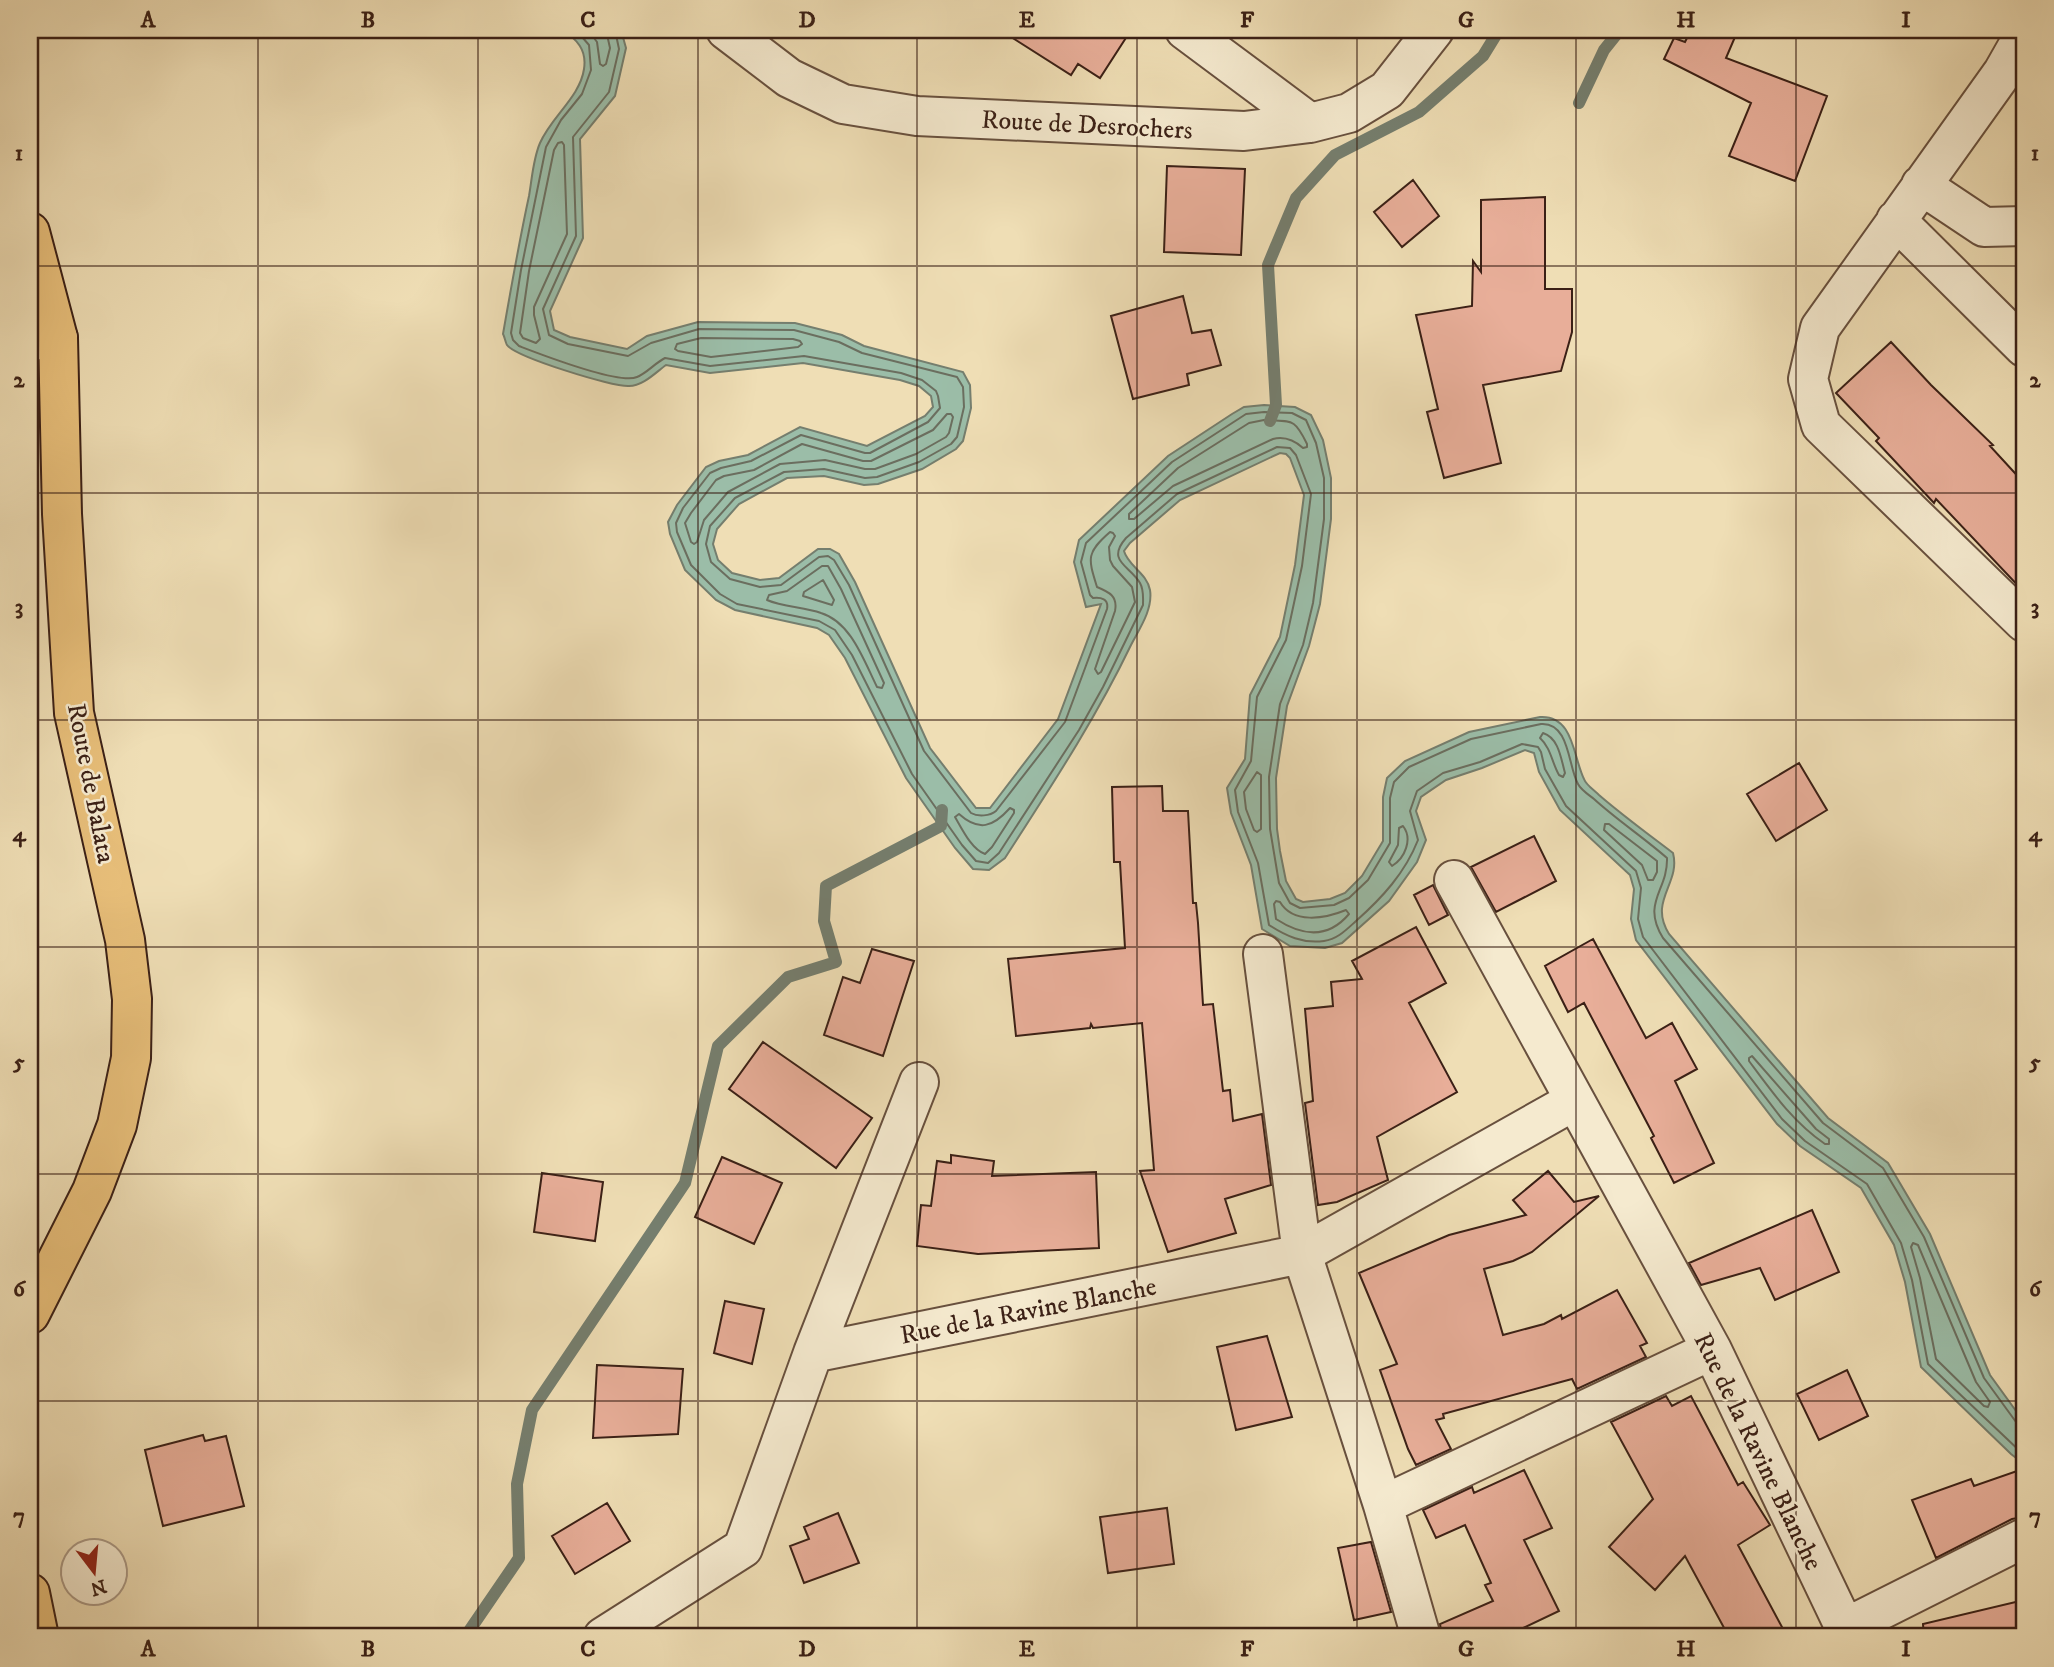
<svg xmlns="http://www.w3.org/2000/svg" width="2054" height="1667" viewBox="0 0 2054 1667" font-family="'IM FELL DW Pica',serif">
  <rect width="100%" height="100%" fill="#efdeb5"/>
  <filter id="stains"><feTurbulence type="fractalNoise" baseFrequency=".00286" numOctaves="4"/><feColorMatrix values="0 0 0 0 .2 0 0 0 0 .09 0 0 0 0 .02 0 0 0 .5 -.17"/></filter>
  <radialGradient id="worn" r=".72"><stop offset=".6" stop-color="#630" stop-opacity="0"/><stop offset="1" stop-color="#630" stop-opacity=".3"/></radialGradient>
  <path fill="#9bbda8" stroke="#757e6e" stroke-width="2" d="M562,30H621L626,48L615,96L580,139L583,238L550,311L554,330L570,337L627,349L647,336L698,322L795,323L842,335L864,346L963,372L970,385L971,408L963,441L956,449L922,469L878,484L864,485L824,476L787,478L739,504L717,529L713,544L718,560L732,573L760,580L779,578L818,549H830L839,554L855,582L930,748L976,808H990L1058,719L1101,604L1086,607L1074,562L1079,540L1168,456L1232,414L1244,407L1264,405L1295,407L1311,415L1323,440L1331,478V519L1320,604L1309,646L1287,706L1276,778L1277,829L1280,851L1286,881L1296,899L1303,902L1330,899L1345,893L1362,876L1383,841V797L1387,778L1405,761L1469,732L1540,717C1574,715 1573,757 1584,779C1586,785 1594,790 1599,795C1622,815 1648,834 1673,853C1681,884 1648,900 1669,934L1828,1118L1888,1163L1930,1234L1990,1375L2024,1422V1464L2011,1454L1921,1367L1905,1282L1894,1245L1861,1188L1800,1146L1777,1124L1636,940L1631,919L1634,889L1630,875L1560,810L1539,772L1534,753L1525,750L1482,768L1446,780L1421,797L1416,811L1426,840L1417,862L1389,901L1342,943L1325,948L1290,946L1262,929L1251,865L1231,813L1227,788L1245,759L1250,695L1280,637L1295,565L1304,495L1290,458L1286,454L1280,453L1180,500L1130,543L1124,551C1128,566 1147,573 1150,590C1153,609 1140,628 1131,645C1095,720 1050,788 1005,858L989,870L973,869L955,848L906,778L845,658L829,635L817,628L735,610L716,600L685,570L670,534L668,522L677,505L706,467L719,461L748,455L800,427L867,446L925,416L933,407L931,396L919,386L900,380L803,363L710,373L666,365C655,373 643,386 629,386C612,387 516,357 507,345C506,344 504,335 503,334C511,288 519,242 529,196C532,179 533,159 540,143C551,117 580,97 584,69C587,50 577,39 562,30Z"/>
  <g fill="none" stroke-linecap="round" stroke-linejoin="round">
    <path stroke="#6b6e5f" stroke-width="2" d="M576,30L589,45L591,70L582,94L561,120L546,147L521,270L511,333L513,340L519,346C540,354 619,385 637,377C647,373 655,363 665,358L710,366L804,356L901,373L922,380L936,391L938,396L940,408L928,422L870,453H865L801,435L751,461L721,468L710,473L683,508L676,523L677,532L691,565L720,594L737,604L819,621L835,630L852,655L912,774L962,845L976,861L988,863L999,853L1079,730L1103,687L1143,605C1143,597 1144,590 1140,583C1129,565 1106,561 1126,538L1177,494L1277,447L1290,448L1296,455L1311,494L1302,566L1286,640L1257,697L1251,761L1235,790L1238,812L1258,863L1269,925C1286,936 1303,944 1324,941C1338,939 1347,929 1356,921C1382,898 1405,873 1418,840L1410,811L1417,791L1443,773L1480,762L1522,744L1538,747L1541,752L1545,769L1566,806L1636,871L1641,888L1638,919L1643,937L1782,1119L1805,1141L1867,1184L1901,1243L1912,1280L1928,1364L2024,1455
      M588,30L597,42L600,64L603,66L606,64L610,48L606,30
      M615,30L619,49L609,92L573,137L576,236L543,309L549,335L568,344L628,356L651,343L699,329L794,330L839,342L862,353L957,377L963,387L964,407L957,437L951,444L919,462L877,477L865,478L824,469L784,472L735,498L710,526L706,544L711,562L730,579L760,587L781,585L819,557L828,556L834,560L849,585L924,751L971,813C978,817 990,816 996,811L1065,722L1107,609C1109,599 1101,597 1093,598L1090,595L1081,562L1086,543L1172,462L1246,414L1264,412L1292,413L1306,420L1316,443L1324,478V519L1313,603L1303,645L1280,704L1269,777L1270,829L1279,883L1290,903L1300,908L1334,905L1349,898L1368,880L1390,843V798L1394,782L1409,767L1471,739L1541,724C1570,722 1568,767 1578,784C1581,790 1589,795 1594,799C1617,820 1643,837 1667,858C1668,891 1641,902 1663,938L1823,1123L1883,1168L1924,1237L1984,1378L2016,1422L2024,1426
      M562,142L564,145L567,234L534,307V315L540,339L536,343L523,338L520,333L529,271L554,150L558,143Z
      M701,338L793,339L800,341L802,344L798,347L711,357L678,351L675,349L677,344Z
      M947,414H951L953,417L949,433L946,437L916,454L875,469H865L825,460L780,464L728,492L704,520L697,542L694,544L691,542L685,523L691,513L716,480L724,476L754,470L802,444L863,461H871L933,430Z
      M1264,420C1292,422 1294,417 1307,444V447L1303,448C1294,440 1285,436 1273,439L1173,486L1134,519H1129V514L1178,468L1249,423Z
      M1110,532L1113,533L1115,536L1109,547L1110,560L1113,566L1132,587L1135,602L1101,672L1098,674L1095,669L1115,611C1118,596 1109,592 1097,587C1088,558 1086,553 1110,532Z
      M822,566H828L841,589L884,683L882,688L877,687C864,661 851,622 821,613C804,607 783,607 767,600L769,595L787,591Z
      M823,580L834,600L832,605L803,596L804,592Z
      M1543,733C1559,738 1561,759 1565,773L1563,777L1559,775C1552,763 1551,748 1540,738Z
      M1257,772L1261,775V829L1257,832L1254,830L1246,809L1244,792Z
      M1010,808L1014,810V813L992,847L985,854C972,850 962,829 955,817L959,814C979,832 993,827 1010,808Z
      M1605,824H1609L1657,861V872L1653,880H1648L1642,865L1604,830Z
      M1403,826C1413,839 1405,858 1392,866L1389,862L1398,845L1399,828Z
      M1276,901L1280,902C1293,924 1324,919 1346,910L1349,914C1328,939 1302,936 1276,919L1274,904Z
      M1752,1056L1816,1129L1829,1139V1144H1825C1793,1122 1772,1092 1749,1061V1058Z
      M1913,1243L1918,1245L1976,1382L1990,1402L1988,1407L1984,1406L1936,1359L1920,1278L1911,1247Z"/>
    <path stroke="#757e6e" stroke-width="12" d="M1579,103L1604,50L1620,30
      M1270,421L1276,405L1268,265L1296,198L1335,155L1419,112L1483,56L1499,30
      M465,1637L519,1558L517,1484L532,1410L685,1183L718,1046L788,977L836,962L824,921L826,886L941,826L942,810"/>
  </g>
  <path fill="#e8ae99" stroke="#3b2016" stroke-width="2" d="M1000,30H1131L1100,78L1078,64L1071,75Z
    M1691,30H1738L1726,58L1827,96L1795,181L1729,156L1751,103L1664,59L1674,38L1685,42Z
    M1167,166L1245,169L1241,255L1164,252Z
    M1413,180L1439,216L1402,247L1374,212Z
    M1545,197V289H1572V332L1561,371L1483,385L1501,463L1444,478L1427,412L1438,409L1416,315L1472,306L1473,261L1481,272V200Z
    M1183,296L1192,333L1211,330L1221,365L1187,374L1189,385L1133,399L1111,316Z
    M1891,342L1931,385L1993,445L1990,446L2024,483V592L1936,499L1934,503L1876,441L1879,438L1836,393Z
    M1799,763L1827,810L1776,841L1747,794Z
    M1162,786L1163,811H1188L1193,903H1196L1198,923L1203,1005L1213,1004L1223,1091L1230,1090L1233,1121L1262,1114L1271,1185L1225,1199L1236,1233L1168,1252L1140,1171L1154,1170L1142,1023L1093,1028L1091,1024L1090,1028L1016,1036L1008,959L1125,948L1120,862H1114L1112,787Z
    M1534,836L1556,881L1496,912L1471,867Z
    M1433,885L1448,915L1429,925L1414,895Z
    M1416,927L1446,983L1409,1003L1457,1092L1377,1137L1388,1180L1337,1202L1318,1205L1305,1103L1313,1101L1305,1009L1333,1006L1331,982L1362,979L1352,961Z
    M1593,939L1646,1038L1672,1023L1697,1069L1675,1081L1714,1163L1674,1183L1651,1138L1654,1136L1584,1003L1568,1012L1545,966Z
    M872,949L914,961L883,1056L824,1035L843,977L860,983Z
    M763,1042L872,1118L836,1168L729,1089Z
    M951,1155L994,1161L992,1176L1096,1172L1099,1248L978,1254L917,1246L921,1205L931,1206L937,1161L951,1163Z
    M722,1157L782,1183L754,1244L695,1217Z
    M1548,1171L1574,1202L1599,1196L1532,1252L1513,1261L1484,1269L1503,1335L1544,1324L1561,1315L1562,1319L1617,1290L1647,1343L1640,1346L1646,1357L1577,1389L1572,1379L1443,1414L1444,1418L1436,1420L1451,1449L1416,1465L1408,1449L1380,1370L1397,1364L1359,1273L1449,1235L1526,1215L1513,1200Z
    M542,1173L603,1182L595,1241L534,1232Z
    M1812,1210L1839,1272L1775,1300L1760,1268L1701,1285L1689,1263Z
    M725,1301L764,1309L752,1364L714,1353Z
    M1267,1336L1292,1417L1236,1430L1217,1347Z
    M597,1365L683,1369L678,1434L593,1438Z
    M1847,1370L1868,1416L1819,1440L1797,1394Z
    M1666,1396L1672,1406L1691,1396L1738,1485L1743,1482L1770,1525L1738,1545L1782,1627L1764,1637H1729L1685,1556L1655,1590L1609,1547L1653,1499L1611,1422Z
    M203,1435L205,1441L226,1436L244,1506L163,1526L145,1450Z
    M1524,1470L1552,1528L1524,1540L1559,1611L1504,1637H1442L1440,1624L1493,1601L1485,1585L1491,1583L1465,1525L1436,1538L1423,1510L1472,1487L1474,1493Z
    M2017,1471L2024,1489V1517L2012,1519L1936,1558L1912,1500L1971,1479L1974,1486Z
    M607,1503L630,1541L575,1574L552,1536Z
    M1167,1508L1174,1564L1108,1573L1100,1517Z
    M838,1513L859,1563L804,1583L790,1546L809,1539L804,1527Z
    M1371,1542L1391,1612L1354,1620L1338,1548Z
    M2024,1600V1637H1924L1923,1624Z"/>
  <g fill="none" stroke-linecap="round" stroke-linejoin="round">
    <defs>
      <path id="minor" d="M726,30L789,78L843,104L917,116L1244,131L1310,123L1349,113L1387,90L1434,30
        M1185,30L1310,123
        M2024,35L2003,72L1820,328L1808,379L1821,425L2024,622
        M1921,185L1984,227L2024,226
        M1896,220L2024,347
        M30,341L58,338
        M1454,880L1712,1350L1845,1628L2022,1539
        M1263,954L1302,1254L1383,1505L1421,1637
        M813,1353L919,1082
        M1383,1505L1712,1350
        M603,1637L743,1548L813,1353L1302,1254L1574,1101"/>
      <path id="major" d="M30,232L58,338L62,514L74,713L125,940L132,999L131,1058L117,1125L92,1191L30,1314
        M30,1593L39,1637"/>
    </defs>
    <use href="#minor" stroke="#68503e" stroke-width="42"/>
    <use href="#major" stroke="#3b2016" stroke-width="42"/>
    <use href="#minor" stroke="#f5eacf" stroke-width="38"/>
    <use href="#major" stroke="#e8bf7a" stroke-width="38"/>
  </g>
  <path fill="none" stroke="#3b2016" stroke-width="2" stroke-opacity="0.55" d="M258,30V1637M478,30V1637M698,30V1637M917,30V1637M1137,30V1637M1357,30V1637M1576,30V1637M1796,30V1637M30,266H2024M30,493H2024M30,720H2024M30,947H2024M30,1174H2024M30,1401H2024"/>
  <g text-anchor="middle" stroke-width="5" stroke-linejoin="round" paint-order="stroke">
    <g font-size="26" fill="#3b2016" stroke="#f5eacf">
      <text transform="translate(1087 124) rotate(3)" y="9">Route de Desrochers</text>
      <text transform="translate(92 783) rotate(79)" y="9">Route de Balata</text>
      <text transform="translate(1028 1310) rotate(-11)" y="9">Rue de la Ravine Blanche</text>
      <text transform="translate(1759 1451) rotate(64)" y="9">Rue de la Ravine Blanche</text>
    </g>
  </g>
  <rect width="2054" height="1667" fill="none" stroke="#efdeb5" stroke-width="77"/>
  <g transform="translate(94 1572) rotate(164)"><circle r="33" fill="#f5eacf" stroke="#ab9985" stroke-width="2"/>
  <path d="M0-5L12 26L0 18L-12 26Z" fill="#8f2418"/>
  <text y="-10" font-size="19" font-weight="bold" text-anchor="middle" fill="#3b2016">N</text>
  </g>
  <rect x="38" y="38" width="1978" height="1590" fill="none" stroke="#3b2016" stroke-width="2.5"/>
  <g font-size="23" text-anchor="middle" font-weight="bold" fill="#3b2016">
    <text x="148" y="27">A</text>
    <text x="368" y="27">B</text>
    <text x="588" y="27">C</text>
    <text x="807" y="27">D</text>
    <text x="1027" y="27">E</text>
    <text x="1247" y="27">F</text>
    <text x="1466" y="27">G</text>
    <text x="1686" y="27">H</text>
    <text x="1906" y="27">I</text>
    <text x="19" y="160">1</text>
    <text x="2035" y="160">1</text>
    <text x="19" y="387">2</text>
    <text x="2035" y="387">2</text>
    <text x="19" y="614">3</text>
    <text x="2035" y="614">3</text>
    <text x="19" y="841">4</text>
    <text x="2035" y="841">4</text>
    <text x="19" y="1069">5</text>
    <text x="2035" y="1069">5</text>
    <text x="19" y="1296">6</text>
    <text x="2035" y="1296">6</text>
    <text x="19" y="1523">7</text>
    <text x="2035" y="1523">7</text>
    <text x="148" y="1656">A</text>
    <text x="368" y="1656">B</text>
    <text x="588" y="1656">C</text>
    <text x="807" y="1656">D</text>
    <text x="1027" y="1656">E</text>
    <text x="1247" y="1656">F</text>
    <text x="1466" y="1656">G</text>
    <text x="1686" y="1656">H</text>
    <text x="1906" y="1656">I</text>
  </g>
  <rect width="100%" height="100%" filter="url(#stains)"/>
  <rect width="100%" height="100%" fill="url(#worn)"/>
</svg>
